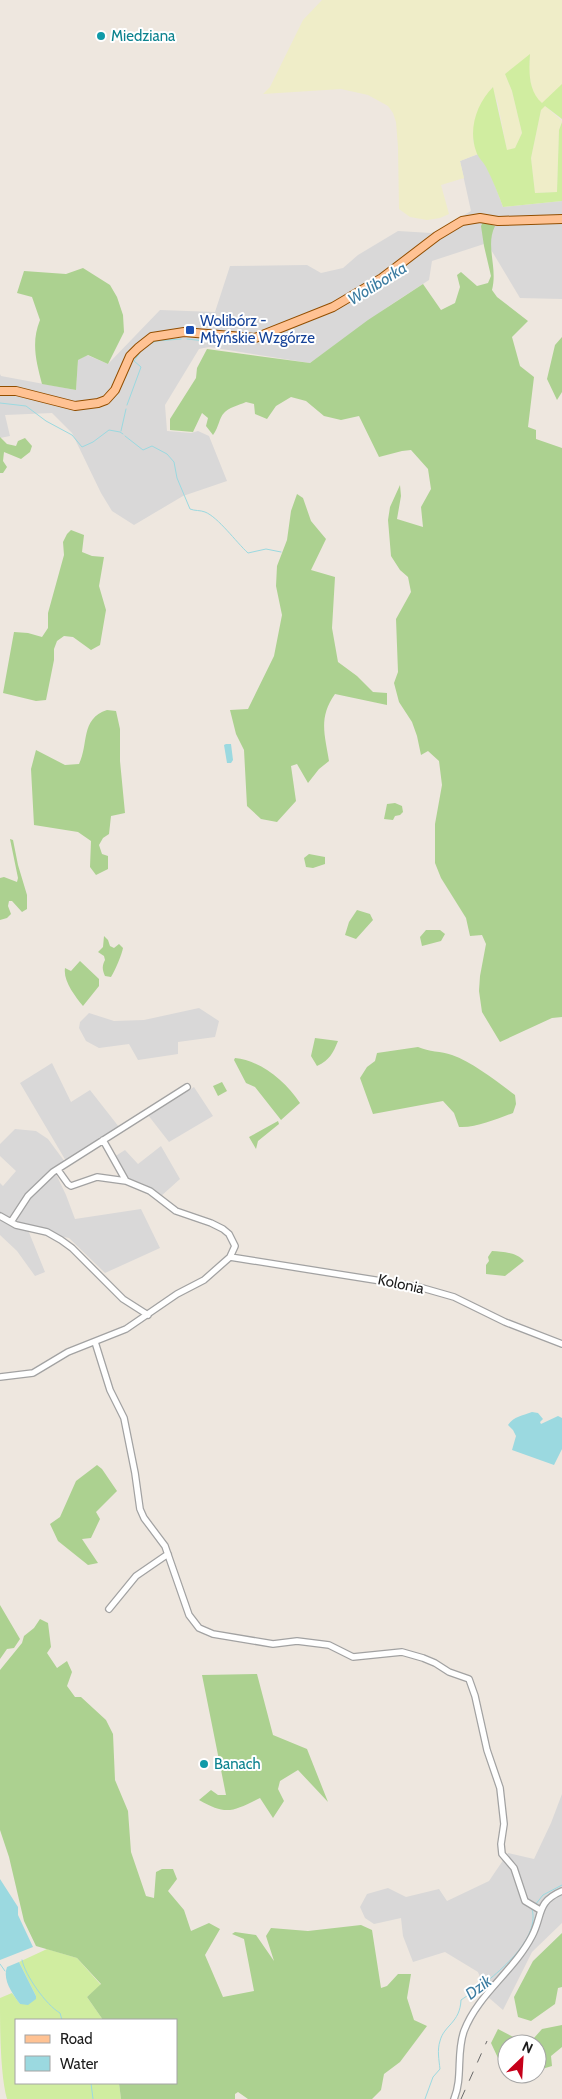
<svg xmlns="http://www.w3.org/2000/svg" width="562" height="2099" viewBox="0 0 562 2099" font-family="Cabin,sans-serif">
  <rect width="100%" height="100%" fill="#eee7df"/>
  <path fill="#d9d8d8" d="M478,154L487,164L503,207L562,201V299L520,298L487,243L432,261L429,280L389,306L310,363L209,347L199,349L165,405L167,431L191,433L198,431L209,436L227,481L183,496L134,525L112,511L101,493L72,433L52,413L5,415L10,436L0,438V374L1,376L76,390L78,360L87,355L108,364L160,310L215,312L230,266L307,265L321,273L343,268L358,255L398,231L431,233L438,230L471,211L460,161Z
    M199,1008L219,1021L215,1037L178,1042V1054L138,1060L129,1044L99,1048L86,1041L79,1028L80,1022L89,1013L114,1021L144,1020Z
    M52,1063L71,1102L90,1090L119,1127L66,1161L20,1083Z
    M194,1087L213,1116L169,1142L148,1115Z
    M15,1129L36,1131L48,1139L65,1162L54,1170L66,1195L75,1219L141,1209L160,1248L105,1273L69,1238L28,1230L45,1272L35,1276L17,1251L0,1235V1183L3,1186L16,1171L0,1156V1144Z
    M161,1146L180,1179L160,1197L146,1185L128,1178L114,1157L125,1150L138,1164Z
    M562,1794V1923L532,1952L503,2010L488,1997L478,1972L445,1952L413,1962L403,1936L401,1918L374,1924L365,1918L360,1907L367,1894L388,1888L406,1897L439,1889L447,1901L489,1881L508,1853L534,1859L551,1823Z"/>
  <path fill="#efedc8" d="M322,0H562V85L545,106L562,121L559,130L557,192L535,193L531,158L541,110L533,95L529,72L530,55L505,74L512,91L522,133L515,148L507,151L498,104L492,87L473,132V141L478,154L460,161L464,178L441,185L449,214L440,218L427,220L410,217L399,209L398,147L396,122L393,113L388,106L368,95L341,89L263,94L270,87L303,20Z"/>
  <path fill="#d0eda0" d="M530,54C529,71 528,91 542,103L562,84V119L545,106L541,110L531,158L535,193L557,192L559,130L562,122V201L503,207C498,194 493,180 486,167C483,161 478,158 476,151C468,129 477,103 493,87L507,150L515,148L522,133L512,91L505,74Z
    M47,1949L77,1958L101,1985L87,1997L103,2020H16V2083H119L121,2099H7C0,2074 0,2026 0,1998L12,1993L20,2004L36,1996L19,1962Z"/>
  <path fill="#acd190" d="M483,222L495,226C485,246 498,267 492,290L497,297L528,321L512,337L520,366L534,377L528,427L536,430V439L562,448V1017L552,1018L500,1042L482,1012L479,991L480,976L486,944L482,935L470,936L466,918L441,878L435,863V824L442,785L439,761L428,751L421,755L417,736L412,722L399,702L394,683L398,672L396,619L411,592L408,577L400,570L391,556L388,520L390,507L400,485L401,496L397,519L423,527L421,507L431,489L428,469L411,450L402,451L379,457L359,416L341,420L324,416L306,401L291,397L276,406L267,419L255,414L254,404L246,402C239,405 228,408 224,413C219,418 219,427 213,435L206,426L208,418L202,413L193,432L170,430V419L196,378L197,368L207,349L310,363L368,320L423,284L441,310L455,303L460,287L457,275L461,272L477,286L488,283L491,276L484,246L481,226Z
    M83,268L110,285L117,297L123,315L124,332L108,364L88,355L78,360L76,390L42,384C36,361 31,342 40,320L32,297L17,293L24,271L66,274Z
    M562,337V392L557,400L547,379L555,345Z
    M0,437L7,444L16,446L18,441L25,438L32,446L30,452L21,459L4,452L3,461L7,467L3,473H0Z
    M297,494L303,498L311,521L326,539L311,570L335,577L332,628L338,662L357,676L373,692L387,693V705L335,694C318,718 325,735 329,761L319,769L308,783L297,764L291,766L296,801L277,822L261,819L247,806L244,750L236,734L230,710L248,709L274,656L282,615L276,586L277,566L287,540L291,511Z
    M71,530L84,535L82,552L92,556L104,557L99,586L106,610L100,645L91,650L73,637L64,636L57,641L54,649V660L46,700L36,701L3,693L14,632L28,633L42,637L48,628V613L64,555L63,542L67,534Z
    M107,710L116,711L120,729V761L125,813L111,816L109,834L103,838L99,845L102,854L108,856V869L96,875L90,867L91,841L78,832L34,825L31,769L36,750L65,765L79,764C89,744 80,719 107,710Z
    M395,803L402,806L403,812L400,815L395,816L393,820L384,819L387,804Z
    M10,839L13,840L18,865L27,895V909L22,912L12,901H9L8,906L11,914L7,918L0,920V878L4,877L17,882L18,878Z
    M309,854L325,857V864L313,868L306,867L304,858Z
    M357,910L370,914L373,920L356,939L345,935L349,922Z
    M426,930H440L445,934L441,941L422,946L420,937Z
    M104,936L108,940L110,946L114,948L119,944L123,948C122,954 115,971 111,977L105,976C102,969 102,966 105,960L104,956L98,952L103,947Z
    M80,961L99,979V986L83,1006C75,996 63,981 65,968L71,971Z
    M315,1038L338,1041C333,1053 330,1060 317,1066L311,1056Z
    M418,1047C429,1052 441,1051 452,1055C472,1062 498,1082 515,1095L516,1104L513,1113C496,1119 477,1128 459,1127L454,1113L443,1101L373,1114L360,1078L367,1067L375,1061L377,1053Z
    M235,1058C262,1061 285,1081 300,1103L281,1120L255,1087L246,1083L234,1060Z
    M222,1082L227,1091L218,1096L213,1086Z
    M278,1121L279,1124L258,1141L256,1149L249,1137Z
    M492,1251C503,1252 516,1252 524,1261L505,1276L486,1274V1265L489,1261L488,1257Z
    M97,1465L102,1469L117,1491L96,1512L100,1519L91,1538L82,1539L98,1563L88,1565L58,1541L50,1524L60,1517L76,1481Z
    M0,1605L20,1639L14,1648L7,1649L0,1659Z
    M40,1619L48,1623L51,1647L47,1653L57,1668L67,1661L72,1672L67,1686L75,1697H81L106,1720L113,1734L115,1780L128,1811L131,1852L146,1896L154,1898L156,1872L162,1869H173L177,1879L168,1891L184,1910L191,1931L209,1923L220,1929L205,1955L223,1997L254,1991L244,1939L232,1934L235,1932L256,1935L274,1961L266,1936L271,1928L308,1931L361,1925L372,1930L381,1988L387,1986L398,1974H411L407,1998L414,2020L427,2026L400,2062L384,2074L381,2090L372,2099H248L238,2092L235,2094V2099H121L119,2083H176V2020H103L87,1997L101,1984L77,1958L36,1946L24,1921L9,1857L0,1830V1670L22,1643L24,1636L34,1628Z
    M257,1674L273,1735L307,1749L328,1802L298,1770L280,1781L278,1789L284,1801L273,1818L260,1798C233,1811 227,1816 199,1800L211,1790L218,1795H226L202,1675Z
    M562,1933V1987L558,1988L555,2004L531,2021L518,2017L514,1997L533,1961Z
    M562,2025V2047L551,2056L552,2066L542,2069L537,2064V2044H507V2056L498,2058L491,2043L498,2029L517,2039L534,2038L542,2029Z"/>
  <path fill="#9bd9e0" d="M226,744H231L233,760L231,763H227L224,745Z
    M532,1412L538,1413L543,1419L540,1422L541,1424L558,1416L562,1418V1449L554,1465L512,1450L516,1436L513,1430L508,1425C514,1416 522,1416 532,1412Z
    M0,1879L18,1907V1915L33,1947L0,1960Z
    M19,1962L36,1996V1999L28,2005L20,2004C13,1994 2,1980 7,1967Z"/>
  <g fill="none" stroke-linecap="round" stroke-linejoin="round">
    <path stroke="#9bd9e0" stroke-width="1" d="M476,222L492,224
      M428,247L445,235
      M385,281L405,265
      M187,339L232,344L255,341
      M148,345L156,341L181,339
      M0,403L26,406L46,421L72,435L82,447L93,442L109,430L120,432L123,434
      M127,405L141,367L134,361L141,351
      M121,431L126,409
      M125,436L143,450L152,446L167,454L174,462L177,478L190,509C195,511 200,510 205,512C218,517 236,542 248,553L266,549L281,552
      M535,1905L543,1895L562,1885
      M22,1960C25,1975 46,2005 60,2013L62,2020
      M0,1964L5,1971
      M91,2083L93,2099
      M425,2099L433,2077L440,2069C439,2060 437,2050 440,2041C444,2025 460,2023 461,2000C485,1984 542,1943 532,1909"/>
    <defs>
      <path id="minor" d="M103,1140L126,1181L150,1191L176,1211L211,1223L223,1229L229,1234L235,1246L230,1257
        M58,1170L68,1184L71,1186L97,1177L126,1181
        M0,1216L16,1225L47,1232L61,1240L72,1248L123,1299L148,1315
        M11,1222L28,1196L53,1172L187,1087
        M95,1342L110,1390L124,1418L135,1473L140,1509L144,1518L165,1546L189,1615L199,1628L213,1634L273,1644L297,1641L329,1645L353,1657L402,1652L423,1658L435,1663L449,1672L469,1679L475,1696L487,1750L500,1788L504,1824L501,1844L502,1854L514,1868L525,1901L540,1910
        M0,1377L33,1373L68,1352L126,1329L177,1294L204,1280L230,1257L419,1287L454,1297L505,1322L562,1344
        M109,1609L136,1576L168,1554
        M454,2099C463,2078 456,2053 464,2031C478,1994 514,1971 532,1936C543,1915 536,1902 562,1891"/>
      <path id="major" d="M0,391H16L75,406L98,403L106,400L115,390L130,356L138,348L152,337L184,332L255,338L333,307L382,278L437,236L462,221L480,218L498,221L562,219"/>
    </defs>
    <use href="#minor" stroke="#a2a2a2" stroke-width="8"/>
    <use href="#major" stroke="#924e00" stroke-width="10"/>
    <use href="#minor" stroke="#fff" stroke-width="5.5"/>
    <use href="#major" stroke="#ffc293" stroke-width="8"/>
    <path stroke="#696969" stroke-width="1" stroke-dasharray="10 10" stroke-linecap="butt" d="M461,2099L487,2041"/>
  </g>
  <g fill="#0f9aa8" stroke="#fff" stroke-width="2">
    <circle cx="101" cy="36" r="5"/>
    <circle cx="204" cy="1764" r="5"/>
  </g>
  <rect fill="#1a4fb4" stroke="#fff" stroke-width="2" x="185" y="325" width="10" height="10" rx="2.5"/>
  <g text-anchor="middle" stroke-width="4" stroke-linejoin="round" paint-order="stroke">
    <g font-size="15" fill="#0d838f" stroke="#fff" text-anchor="start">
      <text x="111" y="41">Miedziana</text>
      <text x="214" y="1769">Banach</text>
    </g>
    <g font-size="15" fill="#164399" stroke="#fff" text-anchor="start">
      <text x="200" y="326">Wolibórz -<tspan x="200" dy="17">Młyńskie Wzgórze</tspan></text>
    </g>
    <g font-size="15" fill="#1b1b1b" stroke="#fff">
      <text transform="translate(401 1284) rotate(12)" y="5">Kolonia</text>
    </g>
    <g font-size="16" font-style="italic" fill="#3c7ca1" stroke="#fff">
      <text transform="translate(377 283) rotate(-32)" y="6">Woliborka</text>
      <text transform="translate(478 1987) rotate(-37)" y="6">Dzik</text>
    </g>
  </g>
  <rect x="15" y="2019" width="162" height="65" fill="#ffffff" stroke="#a4a4a4"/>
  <rect x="25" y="2035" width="25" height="8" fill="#ffc293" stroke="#a4a4a4"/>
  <text x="60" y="2044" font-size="15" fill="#1b1b1b">Road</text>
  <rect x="25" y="2056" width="25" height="15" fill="#9bd9e0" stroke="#a4a4a4"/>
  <text x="60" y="2069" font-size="15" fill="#1b1b1b">Water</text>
  <g transform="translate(522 2059) rotate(25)"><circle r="24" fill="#ffffff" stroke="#a4a4a4"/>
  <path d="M0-4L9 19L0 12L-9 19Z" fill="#c6001a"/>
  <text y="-8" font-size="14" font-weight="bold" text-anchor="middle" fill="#1b1b1b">N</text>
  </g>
</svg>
